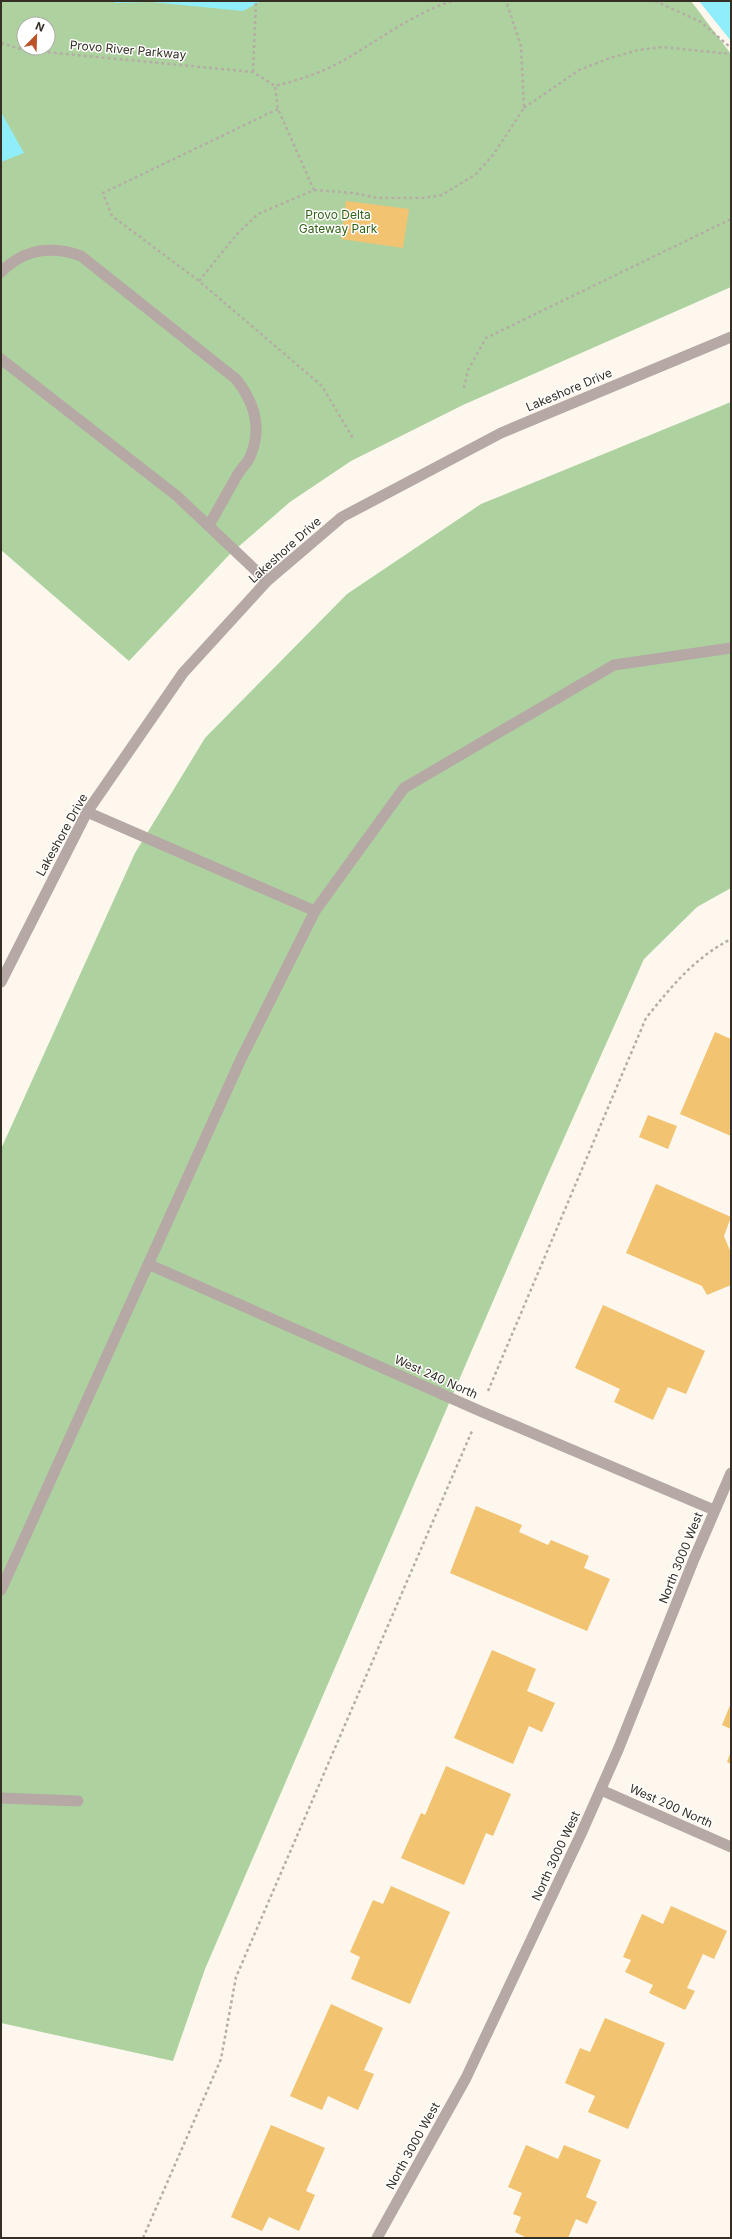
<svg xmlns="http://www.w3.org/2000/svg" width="732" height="2239" viewBox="0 0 732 2239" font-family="Inter,sans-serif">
  <rect width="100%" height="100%" fill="#fdf7ed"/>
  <path fill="#aed29f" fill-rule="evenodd" d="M1,1H691L731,54V287L463,405L351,461L290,502L230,554L129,661L1,550ZM24,24H48V48H24Z
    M731,402V888L697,907L644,959L544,1183L205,1969L173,2061L1,2023V1149L135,853L205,738L347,594L481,504Z"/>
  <path fill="#8feefa" d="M112,1H261L243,11L151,2L115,3Z
    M699,1H731V41Z
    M1,112L24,153L1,162Z"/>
  <path fill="#f2c370" d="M346,201L409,209L403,248L341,239Z
    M715,1032L731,1039V1136L680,1114Z
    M648,1115L677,1126L668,1149L639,1137Z
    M656,1184L731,1217L724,1236L731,1253V1285L707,1295L702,1286L626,1253Z
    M603,1305L705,1351L686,1394L668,1387L653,1420L614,1402L620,1389L575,1368Z
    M476,1506L522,1525L519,1532L548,1545L551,1540L589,1556L584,1568L610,1579L587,1631L450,1573Z
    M492,1650L536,1669L527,1691L555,1703L542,1732L529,1726L513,1764L454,1738Z
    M731,1703V1729L722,1725Z
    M731,1751V1764L727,1762Z
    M446,1766L511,1794L493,1836L486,1833L464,1885L401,1858L421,1813L425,1815Z
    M391,1886L450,1912L410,2004L351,1979L360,1957L350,1952L373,1900L383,1904Z
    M671,1906L727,1931L714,1959L703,1954L687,1988L695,1991L685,2010L649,1993L653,1985L625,1972L631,1960L623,1957L642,1914L663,1924Z
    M331,2004L383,2028L364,2070L374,2074L358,2110L328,2096L322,2110L290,2096Z
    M605,2018L665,2043L628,2129L588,2112L595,2096L565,2083L580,2048L590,2052Z
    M271,2125L325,2148L306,2191L315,2195L299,2231L269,2217L262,2231L231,2217Z
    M526,2145L558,2159L564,2145L601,2160L586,2197L597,2202L587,2224L576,2219L568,2238H527L515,2232L521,2217L513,2214L522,2193L508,2187Z"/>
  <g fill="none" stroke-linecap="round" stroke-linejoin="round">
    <path stroke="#b4aea4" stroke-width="2.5" stroke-dasharray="3 3" stroke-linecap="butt" d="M655,1L701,22L731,48
      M1,43L24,50L253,72L275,86C295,81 314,75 333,66C372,46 411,13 453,1
      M253,72L256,1
      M524,108L579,70L610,58L638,50L662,47L731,54
      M278,109L103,193L112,216L199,281L322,386L354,440
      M314,190L353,193L378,198H423L442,195L476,174L493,155L524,108L521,46L506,1
      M199,281L237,234L258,214L314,190L278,109L275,86
      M464,388L468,370L486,338L731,219
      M488,1391L646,1018C672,986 693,959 731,939
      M143,2238L221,2059L236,1977L472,1431"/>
    <path stroke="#b6a8a5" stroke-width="11" d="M1,272C24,249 51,245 81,256L236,379C255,403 263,430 249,459C246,464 241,469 238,474C228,491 219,508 209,525
      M1,359L177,496L267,581"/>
    <path stroke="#b6a8a5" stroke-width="11" d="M87,812L315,911
      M148,1264L480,1411L714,1510
      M1,1590L241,1059L315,911L404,788L614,665L731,648
      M601,1790L731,1847
      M1,1798L78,1801
      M377,2238L466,2078L581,1834L618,1750L694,1559L731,1473"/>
    <path stroke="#b6a8a5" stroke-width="11" d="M1,982L87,812L183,673L267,581L342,517L501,433L731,337"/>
  </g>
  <g text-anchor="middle" stroke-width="3" stroke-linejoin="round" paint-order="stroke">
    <g font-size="12" fill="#342e24" stroke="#fff">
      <text transform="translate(128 50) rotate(5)" y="4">Provo River Parkway</text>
      <text transform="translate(569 390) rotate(-23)" y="4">Lakeshore Drive</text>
      <text transform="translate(285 550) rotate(-42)" y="4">Lakeshore Drive</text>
      <text transform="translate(62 835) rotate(-61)" y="4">Lakeshore Drive</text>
      <text transform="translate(436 1377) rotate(24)" y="4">West 240 North</text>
      <text transform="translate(681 1558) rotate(-68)" y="4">North 3000 West</text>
      <text transform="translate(671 1806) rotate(24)" y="4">West 200 North</text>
      <text transform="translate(556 1856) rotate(-65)" y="4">North 3000 West</text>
      <text transform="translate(413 2146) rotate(-61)" y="4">North 3000 West</text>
    </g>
    <g font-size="12" fill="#336218" stroke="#fff">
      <text x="338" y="219">Provo Delta<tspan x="338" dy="14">Gateway Park</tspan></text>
    </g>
  </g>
  <rect width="732" height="2239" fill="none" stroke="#342e24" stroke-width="4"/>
  <g transform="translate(36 36) rotate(23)"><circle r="19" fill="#ffffff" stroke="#aeaba7"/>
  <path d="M0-3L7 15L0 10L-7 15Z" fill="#ba532a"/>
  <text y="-6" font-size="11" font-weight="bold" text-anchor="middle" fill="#342e24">N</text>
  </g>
</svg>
